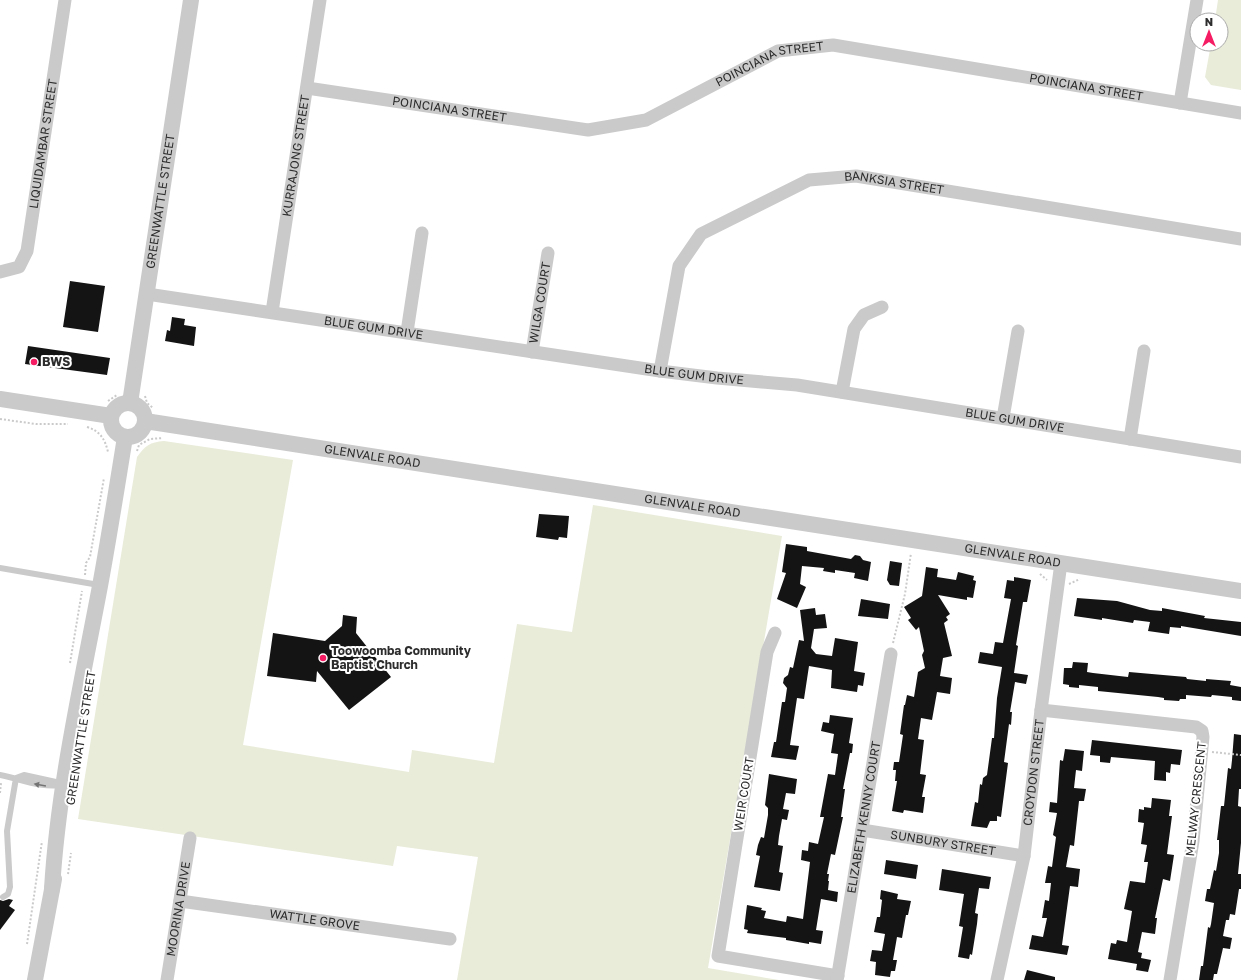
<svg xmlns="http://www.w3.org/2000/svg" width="1241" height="980" viewBox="0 0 1241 980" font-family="'Golos Text',sans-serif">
  <rect width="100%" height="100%" fill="#fff"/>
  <path fill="#e8ecd9" d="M1218,0H1241V90L1211,85L1205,77L1211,44H1221V20H1215Z
    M164,441L293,460L243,745L409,772L412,750L494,763L517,624L572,632L593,505L782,536L708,968L779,980H457L478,857L397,846L393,866L78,819L137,457C145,446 150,442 164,441Z"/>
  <path fill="#141414" d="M70,281L105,286L98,332L63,327Z
    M172,317L185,319L184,325L196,327L194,346L165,341L167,330L170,331Z
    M28,346L110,358L107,375L25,364Z
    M539,514L569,516L567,538L559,537L558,540L536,537Z
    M786,544L807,547V551L851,559L855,555L860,556L863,560L871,562L868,581L854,578L855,573L835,570V573L823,571L824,568L802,566L800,584L806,587L797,608L777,599L786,573L782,572Z
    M890,561L902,563L899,586L890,585L887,580Z
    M926,567L938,569L937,577L956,580L958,572L974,576L973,580L976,581L973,598L967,597V600L938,595L950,614L946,617L948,620L944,623L952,656L943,658L940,676L952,678L950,694L937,692L932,720L921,718L918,739L924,740L920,774L926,775L922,797H925L923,813L904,810L903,813L892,811L897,781H895L896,770H893L894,762H899L903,735L900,734L904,705H905L907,695L914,697L918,672L925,668L922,655L924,651L919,627L916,630L908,620L911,618L904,607L922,596Z
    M1014,577L1031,580L1027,602H1023L1016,645L1018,646L1014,673L1028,675L1026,684L1015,682L1010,712H1012L1011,725L1009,724L1004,762L1008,763L1001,817L997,816V821H990L987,828L971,826L975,802L978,803L980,784L982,785L983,778L987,775L992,738H994L997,698L1002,667L978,663L980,652L993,654L995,642L1003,643L1011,599L1004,598L1007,580L1014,581Z
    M1077,598L1117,601L1150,610L1162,611V608L1205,616L1204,618L1241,622V636L1181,626V628L1170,627L1169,634L1148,631L1150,622L1134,620L1133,623L1102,618V620L1074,616Z
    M861,599L890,604L888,619L858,616Z
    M815,608L816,615L825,614L827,628L814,629L811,648L816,654L832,656L835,638L858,642L854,671L865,673L863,686L858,685L857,692L831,688L832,670L809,666L804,699L797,698L790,745L799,746L796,760L771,757L774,742H776L782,702H785L787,688L783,683L784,678L788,675L790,667L793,668L799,640L804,641L800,610Z
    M343,615L357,617L356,633L391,677L349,710L317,671L316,682L267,676L273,633L325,641L342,626Z
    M1073,662L1088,663L1087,672L1093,673L1128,677L1129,672L1186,677L1187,679L1206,681V679L1231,681L1230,685L1241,687V701L1232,700V697L1212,695L1211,697L1186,695V699H1180L1179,701L1164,700V698L1158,697L1098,691V687L1079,685V688L1069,687V685L1063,684L1064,668H1072Z
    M830,715L853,718L849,743L853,744L852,753H850L843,789H845L841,817H843L835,855L831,854L827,874H829L828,881H829L828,890L838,892L837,902L821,899L816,930L823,931L821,944L809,942V944L786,940V938L747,933L748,930L744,929L747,905L762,908L761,910L766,911L764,918L786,922L787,916L803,919L810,862L801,860L802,850L808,851L809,842L818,844L824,817H820L828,774L835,775L838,754L831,753L834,734L821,731L823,722L829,723Z
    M1234,734L1241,735V789H1239L1238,806L1241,807V843L1238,874H1241V889H1239L1235,915L1230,914L1229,920H1226L1223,936L1232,938L1230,949L1223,948L1217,974H1214L1213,980H1199L1201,966H1203L1208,927L1210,928L1211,924L1214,903L1205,901L1207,889H1210L1214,870L1216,871L1219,853V840H1217L1221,806H1224L1228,768L1231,769L1232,760Z
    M1092,740L1182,750L1180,765L1171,764L1170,773L1166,772V781L1154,780L1155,761L1111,757L1110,763L1100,762V756L1090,755Z
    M1065,749L1084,751L1082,771L1076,770L1074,788L1086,789L1084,801H1079L1074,846L1070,845L1066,867L1080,869L1078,887L1070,886L1062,945L1069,946L1067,955L1029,949L1032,935L1043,937L1047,918H1042L1045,900L1049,901L1051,883H1045L1048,866L1052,867L1056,837L1053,835L1057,813L1049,812L1050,802L1057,803L1060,760L1063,761Z
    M769,774L797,779L795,794L786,793L783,809L789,810L787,820L782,819L779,836L778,845L783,846L779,872L783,873L780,891L754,887L760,856L756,855L758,845L761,837L764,838L768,815V808L765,805Z
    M1152,798L1171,800L1169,816H1172L1167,854L1174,855L1170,881L1163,879L1155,918H1157L1155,934L1142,932L1138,952L1142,953L1141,958L1151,960L1148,972L1136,970L1137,964L1108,959L1111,943L1116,944L1117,940L1127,942L1132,911L1124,909L1130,881L1145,883L1148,862H1144L1147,845L1141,844L1144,823L1138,822L1139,809L1144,810V807L1151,808Z
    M886,860L918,865L916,879L884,874Z
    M942,869L991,877L989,889L979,888L975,913L978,914L977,924L972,955L970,954L969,959L958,957L963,927L959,926L964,894L939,890Z
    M881,890L898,894L897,899L911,901L908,915H906L902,938L897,937L893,960H897L895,971H891L890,977L875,975L876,962L870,961L872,950L882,951L885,934L874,932L877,917H880L882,900L880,899Z
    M9,899L13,900L9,906L15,910L0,930V900L3,901Z
    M1027,970L1055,977V980H1024Z"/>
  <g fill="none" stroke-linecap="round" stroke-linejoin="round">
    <path stroke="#cacaca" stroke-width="2" stroke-dasharray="2 2" stroke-linecap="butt" d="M145,396L147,403L153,408
      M108,401L117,395
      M0,419L36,424H68
      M87,427C100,431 105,439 108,452
      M137,451L139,445L150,439L163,438
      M1040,574L1047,580
      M85,575L86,563L90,557L104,478
      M1069,584L1080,579
      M893,643L905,594L911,553
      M70,663L82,591
      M1212,752L1241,755
      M0,793L1,783
      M68,874L71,853
      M27,944L42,841"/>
    <path stroke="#cacaca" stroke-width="6" d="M0,568L99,585
      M0,775C21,779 40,788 62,785
      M16,778L24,775L74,786
      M3,897L8,894L10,887L7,831L16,778"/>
    <g stroke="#cacaca" stroke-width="13">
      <path id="s1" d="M307,88L588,130L646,120L778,51L833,45L1241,113"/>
      <path d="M1180,103L1197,0"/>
      <path id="s2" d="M0,272L19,267L27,251L65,0"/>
      <path id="s3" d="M147,294L660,371L717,378L797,385L1241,457"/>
      <path id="s4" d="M272,312L320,0"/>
      <path d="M407,332L422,233"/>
      <path id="s5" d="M532,352L548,253"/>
      <path id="s6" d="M660,371L679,266L701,234L809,180L856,176L1241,239"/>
      <path d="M842,392L854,329L864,315L882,307"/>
      <path d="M1003,418L1018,331"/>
      <path d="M1130,439L1144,351"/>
      <path d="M775,633L767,652L718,956L838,976"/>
      <path d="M1041,710L1196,727L1202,731L1203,737L1193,841L1170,980"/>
      <path id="s7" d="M862,830L1024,856"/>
      <path id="s8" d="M180,901L450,939"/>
      <path id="s9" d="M167,980L190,838"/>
      <path id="s10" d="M837,980L891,654"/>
      <path id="s11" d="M997,980L1024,856L1041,710L1061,563"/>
    </g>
    <g stroke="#cacaca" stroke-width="16">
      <path d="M0,399L111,416"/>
      <path id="s12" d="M130,403L191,0"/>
      <circle cx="128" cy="420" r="17"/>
      <path id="s13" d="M145,421L1241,591"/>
      <path d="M52,889C58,787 81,687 100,586C109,537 117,487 125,437"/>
      <path d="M35,980L54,879"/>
    </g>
  </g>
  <defs><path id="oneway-solid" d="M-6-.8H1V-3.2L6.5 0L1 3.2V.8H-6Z"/></defs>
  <use fill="#747474" href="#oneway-solid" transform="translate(40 785) rotate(-170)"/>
  <g fill="#f61c64" stroke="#fff" stroke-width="1.5">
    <circle cx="34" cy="362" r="4"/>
    <circle cx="323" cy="658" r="4"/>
  </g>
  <g text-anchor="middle" stroke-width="4" stroke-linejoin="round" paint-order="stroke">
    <g font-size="12" fill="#2d2d2d" stroke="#fff">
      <text dy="4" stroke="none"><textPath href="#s1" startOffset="480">POINCIANA STREET</textPath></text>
      <text dy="4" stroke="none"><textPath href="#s1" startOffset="804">POINCIANA STREET</textPath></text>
      <text dy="4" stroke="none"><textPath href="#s1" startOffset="144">POINCIANA STREET</textPath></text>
      <text dy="4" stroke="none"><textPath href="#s2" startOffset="146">LIQUIDAMBAR STREET</textPath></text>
      <text dy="4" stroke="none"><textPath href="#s4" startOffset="158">KURRAJONG STREET</textPath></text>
      <text dy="4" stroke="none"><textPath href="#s6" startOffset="352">BANKSIA STREET</textPath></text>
      <text dy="4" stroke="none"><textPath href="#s12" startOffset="204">GREENWATTLE STREET</textPath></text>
      <text dy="4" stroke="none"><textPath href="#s5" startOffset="50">WILGA COURT</textPath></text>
      <text dy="4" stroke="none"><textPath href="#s3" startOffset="229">BLUE GUM DRIVE</textPath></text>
      <text dy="4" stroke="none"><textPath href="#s3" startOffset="553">BLUE GUM DRIVE</textPath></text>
      <text dy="4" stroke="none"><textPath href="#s3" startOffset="877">BLUE GUM DRIVE</textPath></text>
      <text dy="4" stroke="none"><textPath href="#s13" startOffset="230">GLENVALE ROAD</textPath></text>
      <text dy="4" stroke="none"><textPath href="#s13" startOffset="554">GLENVALE ROAD</textPath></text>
      <text dy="4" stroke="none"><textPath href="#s13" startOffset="878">GLENVALE ROAD</textPath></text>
      <text transform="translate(81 738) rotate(-81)" y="4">GREENWATTLE STREET</text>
      <text dy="4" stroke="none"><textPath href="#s11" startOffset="211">CROYDON STREET</textPath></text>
      <text transform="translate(744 794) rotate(-81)" y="4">WEIR COURT</text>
      <text transform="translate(1196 799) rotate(-84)" y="4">MELWAY CRESCENT</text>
      <text dy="4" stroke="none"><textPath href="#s10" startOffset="165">ELIZABETH KENNY COURT</textPath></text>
      <text dy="4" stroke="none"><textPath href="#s7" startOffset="82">SUNBURY STREET</textPath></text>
      <text dy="4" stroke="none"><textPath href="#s9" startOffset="72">MOORINA DRIVE</textPath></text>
      <text dy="4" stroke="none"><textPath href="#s8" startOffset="136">WATTLE GROVE</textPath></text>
    </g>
    <g font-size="12" font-weight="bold" fill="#2d2d2d" stroke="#fff" text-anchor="start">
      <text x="42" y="366">BWS</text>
      <text x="331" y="655">Toowoomba Community<tspan x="331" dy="14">Baptist Church</tspan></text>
    </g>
  </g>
  <g transform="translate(1209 32)"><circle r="19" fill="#ffffff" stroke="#ababab"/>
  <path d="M0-3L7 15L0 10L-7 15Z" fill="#f61c64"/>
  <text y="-6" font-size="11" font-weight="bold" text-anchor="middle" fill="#2d2d2d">N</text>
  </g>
</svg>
